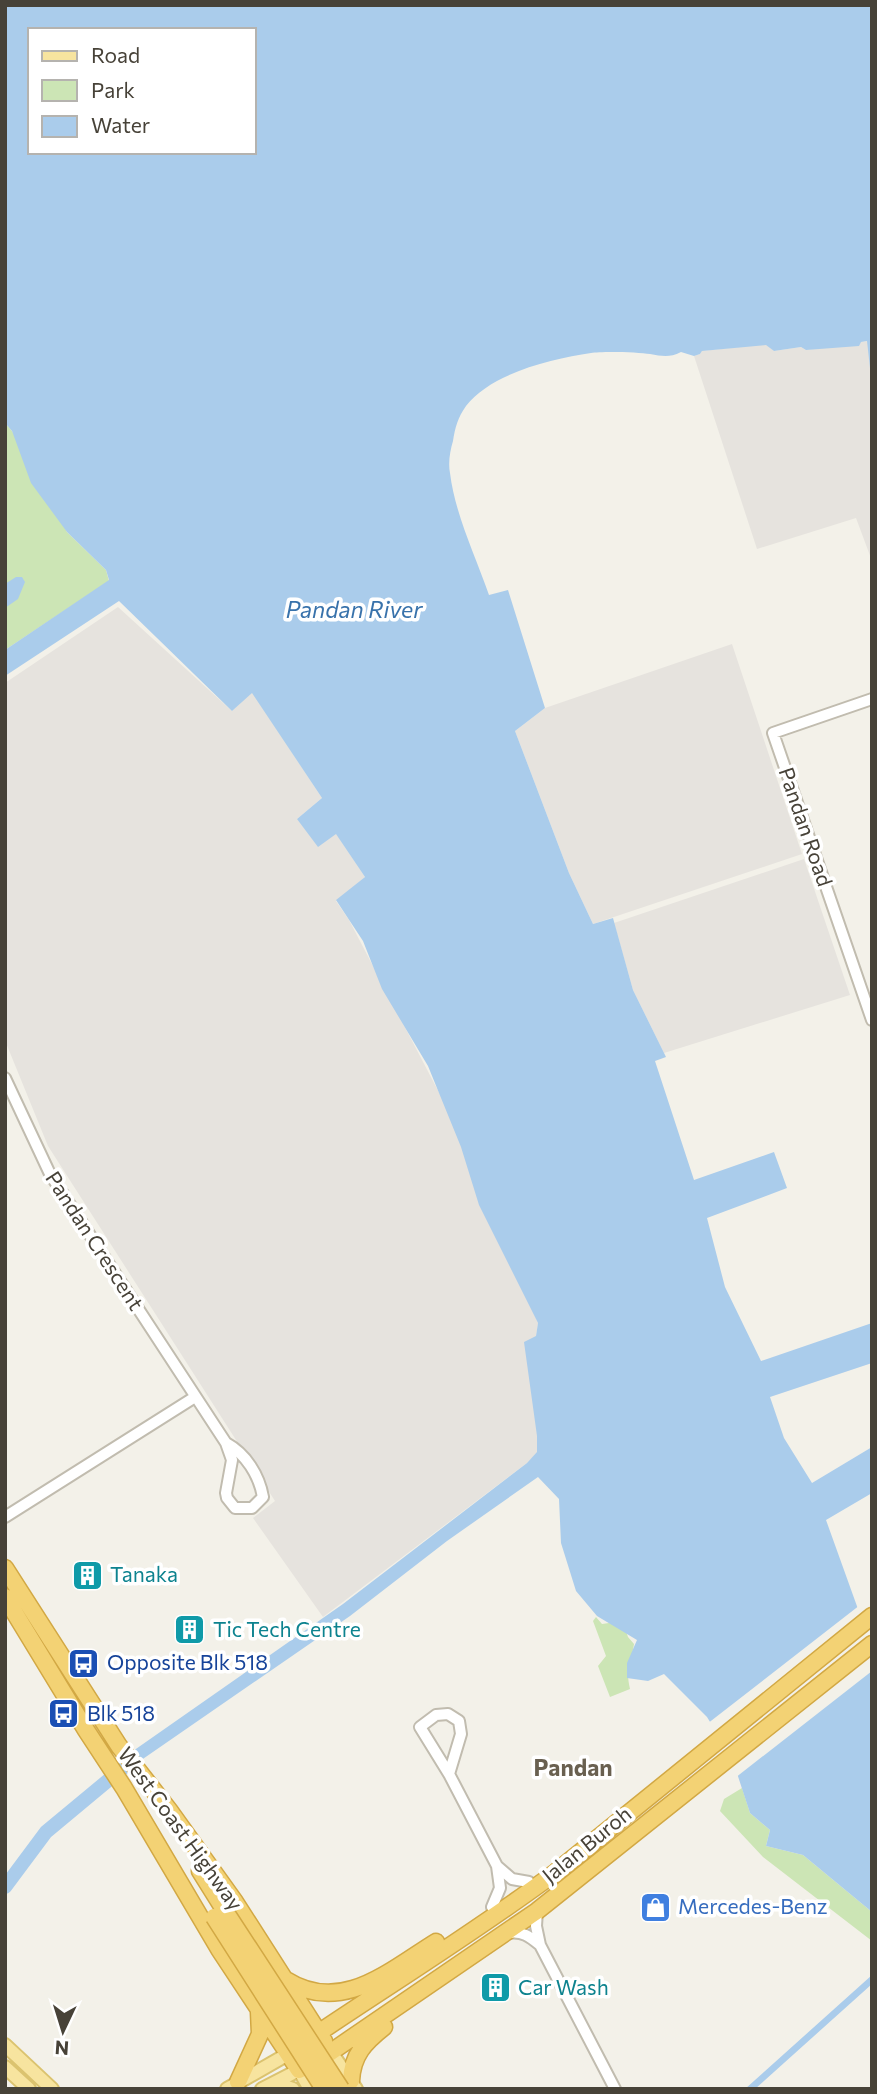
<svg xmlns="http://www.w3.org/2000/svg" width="877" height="2094" viewBox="0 0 877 2094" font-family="Commissioner,sans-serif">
  <rect width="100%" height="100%" fill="#f3f1e9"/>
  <path fill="#e6e3de" d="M868,341L872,386V561L856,518L757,549L694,356L700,354L702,351L766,344L774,351L801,347L806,350Z
    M118,607L232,711L252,692L322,798L297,819L336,833L365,877L336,901L349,920L457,1127L538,1323L536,1336L538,1452L527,1463L323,1617L253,1518L275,1501L48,1146L6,1043L5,683Z
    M732,644L802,854L593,924L569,873L515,731L545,708Z
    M804,859L850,995L664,1053L633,990L614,923Z"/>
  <path fill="#cce5b5" d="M5,423L12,431L67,532L106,570L109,581L5,650Z
    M596,1617L602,1624L616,1622L624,1625L628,1637L634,1644C631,1665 625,1667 630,1689L610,1697L598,1666L606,1656L593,1621Z
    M742,1788L750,1813L770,1830L766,1846L803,1855L872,1912V1941L763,1857L720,1811L724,1799Z"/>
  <path fill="#aacceb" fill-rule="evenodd" d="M5,5H872V386L867,341L861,342L859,346L806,350L801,347L774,351L766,345L702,351L700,354L694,356L681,352C669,358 662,356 650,354C639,352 601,351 591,353C552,359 491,373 466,406C458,417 455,428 453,441C450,451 448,463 450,473C455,514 475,555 489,595L508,590L545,708L515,731L569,873L593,924L613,918L633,990L666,1057L655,1061L694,1180L774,1152L787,1188L707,1218L725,1287L761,1361L872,1323V1363L770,1397L784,1438L812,1483L872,1447V1493L826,1520L872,1648V1912L803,1855L766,1846L770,1830L750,1813L732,1758L707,1717L664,1674L648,1681L627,1678V1663L637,1640L597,1616L576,1591L561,1543L559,1499L538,1477L447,1541L350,1616L137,1763L133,1751L343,1604L527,1463L537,1452V1436L524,1342L536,1336L538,1323L479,1205L461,1147L428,1066L382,989L363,941L336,900L365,877L336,834L318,847L297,819L322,798L252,693L232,711L119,601L5,676V650L109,580L106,570L67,532L31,483L12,431L5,423ZM30,30H254V152H30Z
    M16,577H22L25,582L18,599L5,608V584Z
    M872,1975V1984L755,2089H745Z"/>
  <path fill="#f3f1e9" d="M860,1605L872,1640V1671L735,1778L729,1760L707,1724Z"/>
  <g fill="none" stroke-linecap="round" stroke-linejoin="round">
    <path stroke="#aacceb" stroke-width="14" d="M5,1887L46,1832L135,1758"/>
    <defs>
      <path id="minor" d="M872,699L773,733L872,1020
        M5,1078L50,1174L226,1443L232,1460L226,1493L227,1498L235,1508H252L263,1497C259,1475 246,1454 226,1443
        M5,1517L195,1397
        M449,1774L461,1734L459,1721L448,1714L436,1715L420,1727L449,1774L497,1866L500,1888L492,1907
        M497,1866L512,1879L529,1882
        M537,1911L536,1926L540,1945L615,2089
        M508,1933C523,1931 529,1936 540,1945"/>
      <path id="major" d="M5,2045L52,2089
        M331,2052L356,2089
        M5,2067L29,2089
        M272,2086L281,2085L293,2089
        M227,2089L288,2054
        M262,2089L299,2070L310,2089"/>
      <path id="highway" d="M5,1568L119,1746L169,1810L235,1902L324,2041
        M5,1597L86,1730L124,1788L219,1949L299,2070L331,2052L537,1911L872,1644
        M200,1871L225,1911
        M286,1980C341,2015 389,1971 436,1942
        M299,2046C384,1988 473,1934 556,1872L872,1616
        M351,2081C352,2055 365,2042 384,2027
        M238,2082L260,2034L259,2012"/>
    </defs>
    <use href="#minor" stroke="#c1bcaf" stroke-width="14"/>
    <use href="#major" stroke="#dbc36f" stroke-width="16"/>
    <use href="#highway" stroke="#d2a844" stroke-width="19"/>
    <use href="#minor" stroke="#fff" stroke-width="10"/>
    <use href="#major" stroke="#f7e49f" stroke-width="12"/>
    <use href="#highway" stroke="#f3d274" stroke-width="16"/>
    <defs>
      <path id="highway-bridge" d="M225,1911L341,2089
        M214,1917L324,2089"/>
    </defs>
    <use href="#highway-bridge" stroke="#d2a844" stroke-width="19" stroke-linecap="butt"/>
    <use href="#highway-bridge" stroke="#f3d274" stroke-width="16"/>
  </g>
  <defs>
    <symbol id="building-square" viewBox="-11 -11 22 22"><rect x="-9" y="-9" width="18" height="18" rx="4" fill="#0f9aa8" stroke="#fff"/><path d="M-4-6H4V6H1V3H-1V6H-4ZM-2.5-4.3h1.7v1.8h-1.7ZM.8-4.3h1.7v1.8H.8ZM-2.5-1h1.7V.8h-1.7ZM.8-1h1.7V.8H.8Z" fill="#fff"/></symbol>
    <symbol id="bus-square" viewBox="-11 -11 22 22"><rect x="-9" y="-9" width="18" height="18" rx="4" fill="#1a4fb4" stroke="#fff"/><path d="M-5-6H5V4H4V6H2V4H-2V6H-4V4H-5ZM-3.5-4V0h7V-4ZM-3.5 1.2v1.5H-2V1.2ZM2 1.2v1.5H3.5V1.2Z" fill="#fff"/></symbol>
    <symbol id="shop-square" viewBox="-11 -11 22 22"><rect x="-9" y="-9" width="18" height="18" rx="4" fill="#3f7fe0" stroke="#fff"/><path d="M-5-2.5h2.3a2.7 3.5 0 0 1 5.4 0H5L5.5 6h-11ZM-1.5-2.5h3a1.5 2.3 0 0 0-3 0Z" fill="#fff"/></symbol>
  </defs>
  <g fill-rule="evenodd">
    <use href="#building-square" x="70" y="1558" width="35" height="35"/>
    <use href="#building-square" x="172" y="1612" width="35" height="35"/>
    <use href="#bus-square" x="66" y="1646" width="35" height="35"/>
    <use href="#bus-square" x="46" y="1696" width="35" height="35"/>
    <use href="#shop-square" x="638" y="1890" width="35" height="35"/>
    <use href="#building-square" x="478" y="1970" width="35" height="35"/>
  </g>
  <g text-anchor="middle" stroke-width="7" stroke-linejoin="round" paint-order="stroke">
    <g font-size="21" fill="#474238" stroke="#fff">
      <text transform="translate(805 827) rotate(71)" y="7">Pandan Road</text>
      <text transform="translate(94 1241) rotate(57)" y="7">Pandan Crescent</text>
      <text transform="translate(180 1829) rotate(54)" y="7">West Coast Highway</text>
      <text transform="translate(587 1845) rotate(-39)" y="7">Jalan Buroh</text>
    </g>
    <g font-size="21" fill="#0d838f" stroke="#fff" text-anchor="start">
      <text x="110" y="1582">Tanaka</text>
      <text x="213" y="1637">Tic Tech Centre</text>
      <text x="518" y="1995">Car Wash</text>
    </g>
    <g font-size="21" fill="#164399" stroke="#fff" text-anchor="start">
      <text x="107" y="1670">Opposite Blk 518</text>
      <text x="87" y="1721">Blk 518</text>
    </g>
    <g font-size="21" fill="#366cbe" stroke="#fff" text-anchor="start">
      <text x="678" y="1914">Mercedes-Benz</text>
    </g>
    <g font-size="23" font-style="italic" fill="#3872ab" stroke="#fff">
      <text x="354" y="618">Pandan River</text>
    </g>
    <g font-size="23" font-weight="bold" fill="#696050" stroke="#fff">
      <text x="573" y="1776">Pandan</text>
    </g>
  </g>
  <rect width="877" height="2094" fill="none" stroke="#474238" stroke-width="14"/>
  <rect x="28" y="28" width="228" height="126" fill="#ffffff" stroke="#b5b3af" stroke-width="2"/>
  <rect x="42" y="51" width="35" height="10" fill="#f7e49f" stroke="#b5b3af" stroke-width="2"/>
  <text x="91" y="63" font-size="21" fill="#474238">Road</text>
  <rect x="42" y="80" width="35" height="21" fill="#cce5b5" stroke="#b5b3af" stroke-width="2"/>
  <text x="91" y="98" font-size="21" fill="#474238">Park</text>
  <rect x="42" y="116" width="35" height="21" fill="#aacceb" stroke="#b5b3af" stroke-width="2"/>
  <text x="91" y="133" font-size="21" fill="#474238">Water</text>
  <g transform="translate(63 2031) rotate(184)" stroke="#ffffff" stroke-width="5" paint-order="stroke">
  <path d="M0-5L12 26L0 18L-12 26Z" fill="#474238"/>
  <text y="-10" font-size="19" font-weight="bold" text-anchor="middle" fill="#474238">N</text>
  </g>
</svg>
